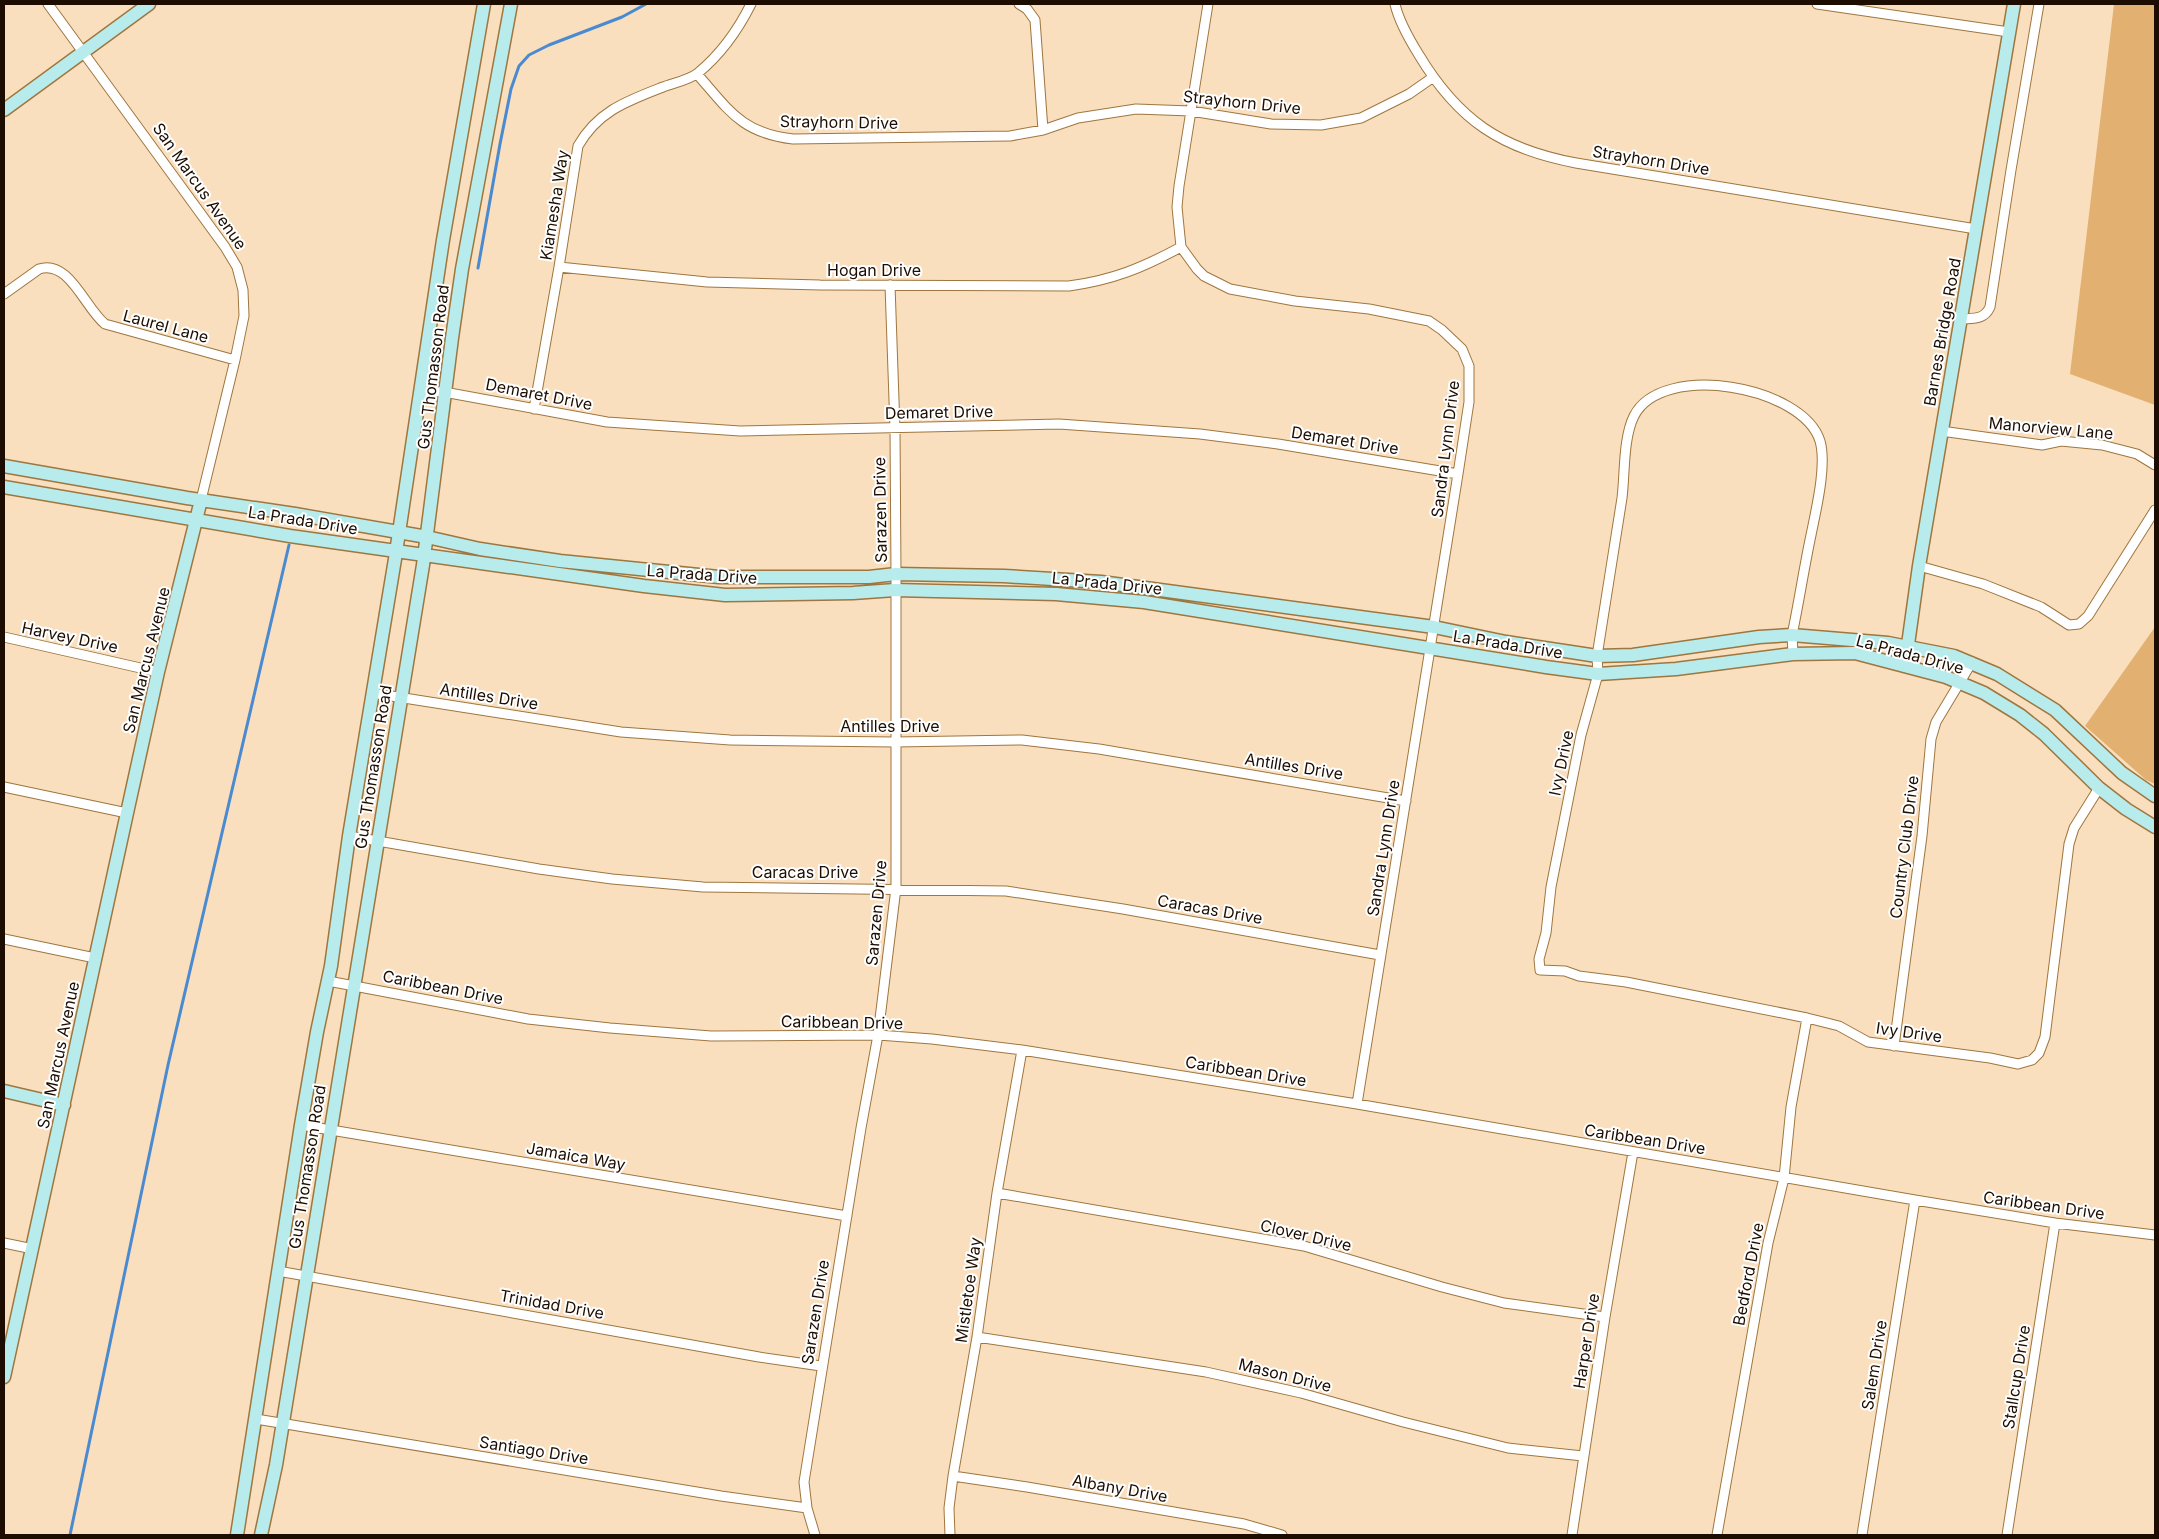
<svg xmlns="http://www.w3.org/2000/svg" width="2159" height="1539" viewBox="0 0 2159 1539" font-family="Inter,sans-serif">
  <rect width="100%" height="100%" fill="#fadfbe"/>
  <path fill="#e2b172" d="M2114,4H2155V405L2070,374Z
    M2155,627V784L2146,780L2085,726Z"/>
  <g fill="none" stroke-linecap="round" stroke-linejoin="round">
    <path stroke="#4a8ad0" stroke-width="3" d="M478,268L500,144L511,89L519,66L529,55L549,45L622,17L646,4
      M70,1535L168,1065L289,545"/>
    <defs>
      <path id="street" d="M48,4L225,247L237,267L243,290L244,316L235,360L201,500
        M1019,4L1027,9L1035,20L1043,130
        M1208,4L1179,186L1177,207L1181,247L1197,269L1204,276L1230,289L1295,301L1369,309L1429,321L1442,330L1462,349L1469,366V402L1458,474L1357,1104
        M1395,4C1399,22 1409,39 1419,55C1458,120 1501,149 1576,163L1976,229
        M1817,4L2009,32
        M697,74C729,110 741,133 793,139L1010,136L1043,130L1078,118L1136,109L1191,111L1271,124L1321,125L1361,118L1409,94L1432,78
        M559,267L707,282L820,285L1069,286C1113,280 1142,268 1181,247
        M4,294L39,269C69,259 85,308 105,324L235,360
        M1961,319C1974,318 1984,320 1990,307L2011,170L2039,4
        M420,391L444,392L607,422L740,431L1059,424L1200,434L1278,444L1458,474
        M534,409L559,267L578,146C598,111 627,101 663,87C674,83 689,80 698,73C721,54 738,30 751,4
        M1941,431L2042,445L2061,441L2102,445L2137,454L2155,465
        M1919,566L1983,584L2041,607L2069,625L2079,624L2088,616L2155,510
        M4,637L158,672
        M1793,654L1792,635C1799,602 1804,568 1811,535C1816,510 1827,465 1820,441C1803,386 1662,361 1634,416C1623,438 1625,474 1622,498C1614,551 1605,603 1597,656L1598,674L1581,735L1551,887L1546,933L1539,959L1540,970L1565,971L1579,976L1626,982L1807,1018L1839,1026L1868,1042L1990,1058L2018,1064L2032,1060L2039,1053L2045,1037L2069,844L2074,828L2099,788
        M372,693L621,732L730,740L895,742L1022,740L1099,749L1406,801
        M4,787L127,813
        M349,836L539,869L612,879L703,887L1006,891L1123,909L1380,955
        M4,939L95,958
        M328,981L528,1019L610,1028L711,1036L878,1035L932,1039L1022,1050L1357,1104L1915,1200L2055,1223L2155,1235
        M1894,1046L1922,836L1931,739L1936,722L1972,662
        M301,1125L847,1216
        M997,1193L1304,1246L1442,1287L1504,1303L1605,1317
        M4,1243L33,1249
        M278,1271L759,1357L821,1366
        M977,1337L1206,1372L1301,1393L1403,1422L1508,1448L1583,1456
        M256,1419L721,1496L807,1508
        M953,1476L1027,1487L1244,1524L1282,1535
        M815,1535L807,1508L804,1482L861,1128L878,1035L896,888V574L895,429L890,285
        M950,1535L949,1508L953,1476L977,1337L997,1193L1022,1050
        M1572,1535L1605,1317L1633,1152
        M1717,1535L1768,1243L1784,1178L1791,1107L1807,1018
        M1862,1535L1915,1200
        M2007,1535L2055,1223"/>
      <path id="secondary" d="M4,110L149,4
        M4,466L187,498L295,514L427,537L480,549L560,561L719,577H869L896,574L1004,576L1101,582L1434,627L1506,642L1597,656L1633,655L1759,637L1792,635L1888,643L1954,656L1997,674L2055,710L2122,773L2155,796
        M4,487L290,536L644,586L725,595L853,593L895,590L1056,594L1144,602L1546,667L1598,674L1676,669L1793,654L1855,653L1946,677L1984,693L2020,715L2044,734L2099,788L2126,809L2155,827
        M1905,666L1919,566L2014,4
        M4,1091L64,1105
        M4,1377L127,813L158,672L201,500
        M237,1535L301,1125L317,1032L331,966L349,836L395,559L443,240L484,4
        M261,1535L276,1465L423,565L452,338L462,269L511,4"/>
    </defs>
    <use href="#street" stroke="#9e763f" stroke-width="11"/>
    <use href="#secondary" stroke="#9e763f" stroke-width="15"/>
    <use href="#street" stroke="#fff" stroke-width="9"/>
    <use href="#secondary" stroke="#b8ecec" stroke-width="12"/>
  </g>
  <g text-anchor="middle" stroke-width="4" stroke-linejoin="round" paint-order="stroke">
    <g font-size="16" fill="#1c0d00" stroke="#fff">
      <text transform="translate(1242 102) rotate(6)" y="6">Strayhorn Drive</text>
      <text transform="translate(839 122) rotate(1)" y="6">Strayhorn Drive</text>
      <text transform="translate(1651 160) rotate(9)" y="6">Strayhorn Drive</text>
      <text transform="translate(200 186) rotate(55)" y="6">San Marcus Avenue</text>
      <text transform="translate(554 205) rotate(-81)" y="6">Kiamesha Way</text>
      <text x="874" y="276">Hogan Drive</text>
      <text transform="translate(166 326) rotate(15)" y="6">Laurel Lane</text>
      <text transform="translate(1942 332) rotate(-80)" y="6">Barnes Bridge Road</text>
      <text transform="translate(433 367) rotate(-83)" y="6">Gus Thomasson Road</text>
      <text transform="translate(539 394) rotate(11)" y="6">Demaret Drive</text>
      <text transform="translate(939 412) rotate(-1)" y="6">Demaret Drive</text>
      <text transform="translate(2051 428) rotate(5)" y="6">Manorview Lane</text>
      <text transform="translate(1345 440) rotate(9)" y="6">Demaret Drive</text>
      <text transform="translate(1445 449) rotate(-83)" y="6">Sandra Lynn Drive</text>
      <text transform="translate(880 510) rotate(-91)" y="6">Sarazen Drive</text>
      <text transform="translate(303 520) rotate(9)" y="6">La Prada Drive</text>
      <text transform="translate(702 574) rotate(4)" y="6">La Prada Drive</text>
      <text transform="translate(1107 583) rotate(6)" y="6">La Prada Drive</text>
      <text transform="translate(70 637) rotate(12)" y="6">Harvey Drive</text>
      <text transform="translate(1508 644) rotate(9)" y="6">La Prada Drive</text>
      <text transform="translate(1910 654) rotate(15)" y="6">La Prada Drive</text>
      <text transform="translate(146 660) rotate(-76)" y="6">San Marcus Avenue</text>
      <text transform="translate(489 696) rotate(9)" y="6">Antilles Drive</text>
      <text x="890" y="732">Antilles Drive</text>
      <text transform="translate(1561 763) rotate(-78)" y="6">Ivy Drive</text>
      <text transform="translate(1294 766) rotate(9)" y="6">Antilles Drive</text>
      <text transform="translate(373 767) rotate(-81)" y="6">Gus Thomasson Road</text>
      <text transform="translate(1904 847) rotate(-83)" y="6">Country Club Drive</text>
      <text transform="translate(1383 848) rotate(-81)" y="6">Sandra Lynn Drive</text>
      <text x="805" y="878">Caracas Drive</text>
      <text transform="translate(1210 909) rotate(10)" y="6">Caracas Drive</text>
      <text transform="translate(876 913) rotate(-85)" y="6">Sarazen Drive</text>
      <text transform="translate(443 987) rotate(11)" y="6">Caribbean Drive</text>
      <text transform="translate(842 1022) rotate(1)" y="6">Caribbean Drive</text>
      <text transform="translate(1909 1032) rotate(8)" y="6">Ivy Drive</text>
      <text transform="translate(58 1055) rotate(-78)" y="6">San Marcus Avenue</text>
      <text transform="translate(1246 1071) rotate(9)" y="6">Caribbean Drive</text>
      <text transform="translate(1645 1139) rotate(9)" y="6">Caribbean Drive</text>
      <text transform="translate(576 1156) rotate(10)" y="6">Jamaica Way</text>
      <text transform="translate(307 1167) rotate(-81)" y="6">Gus Thomasson Road</text>
      <text transform="translate(2044 1205) rotate(8)" y="6">Caribbean Drive</text>
      <text transform="translate(1306 1235) rotate(13)" y="6">Clover Drive</text>
      <text transform="translate(1748 1274) rotate(-79)" y="6">Bedford Drive</text>
      <text transform="translate(968 1290) rotate(-82)" y="6">Mistletoe Way</text>
      <text transform="translate(552 1304) rotate(10)" y="6">Trinidad Drive</text>
      <text transform="translate(815 1312) rotate(-81)" y="6">Sarazen Drive</text>
      <text transform="translate(1586 1341) rotate(-81)" y="6">Harper Drive</text>
      <text transform="translate(1874 1365) rotate(-81)" y="6">Salem Drive</text>
      <text transform="translate(1285 1375) rotate(14)" y="6">Mason Drive</text>
      <text transform="translate(2016 1377) rotate(-81)" y="6">Stallcup Drive</text>
      <text transform="translate(534 1450) rotate(9)" y="6">Santiago Drive</text>
      <text transform="translate(1120 1488) rotate(10)" y="6">Albany Drive</text>
    </g>
  </g>
  <rect width="2159" height="1539" fill="none" stroke="#1c0d00" stroke-width="10"/>
</svg>
